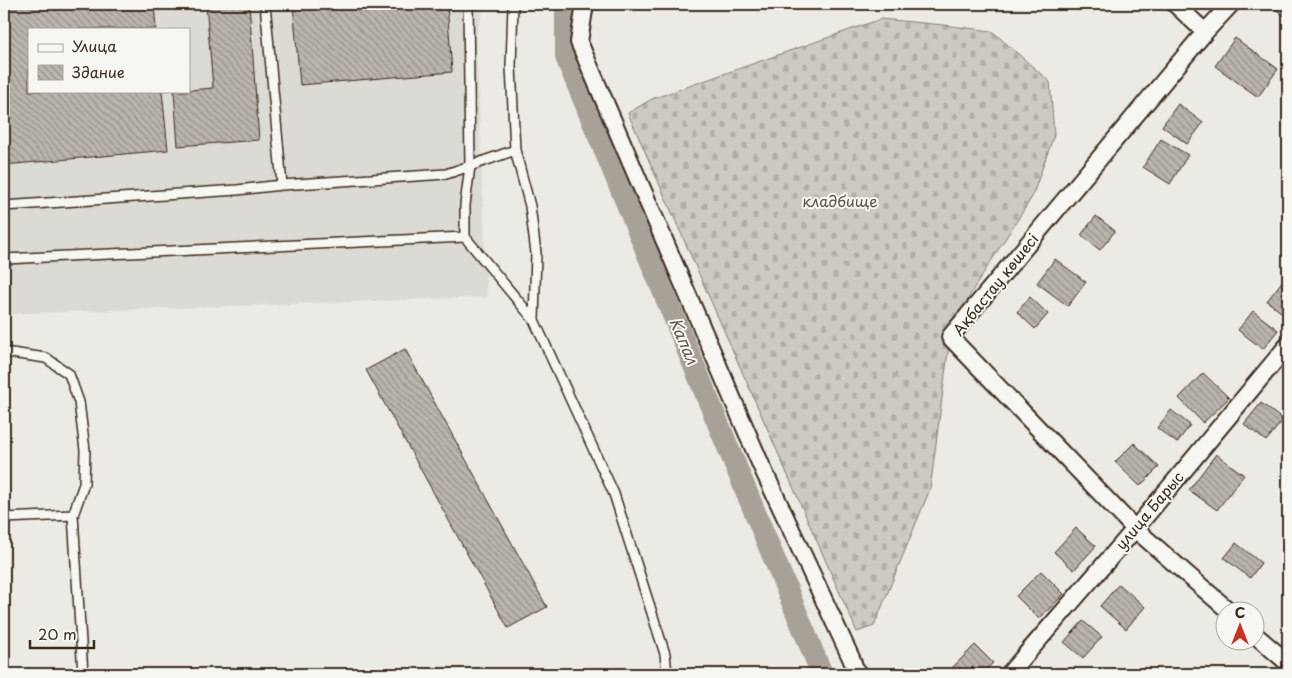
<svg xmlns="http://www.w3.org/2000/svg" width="1292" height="678" viewBox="0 0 1292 678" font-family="'Playpen Sans',sans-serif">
  <defs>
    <pattern id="cemetery-stones" width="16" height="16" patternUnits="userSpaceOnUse" patternTransform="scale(1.25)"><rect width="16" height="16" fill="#cdcac4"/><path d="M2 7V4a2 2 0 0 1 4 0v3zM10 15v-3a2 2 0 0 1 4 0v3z" fill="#b1aea8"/></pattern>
    <pattern id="building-back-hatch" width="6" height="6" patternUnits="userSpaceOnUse" patternTransform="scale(1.25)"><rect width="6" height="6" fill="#bab4ae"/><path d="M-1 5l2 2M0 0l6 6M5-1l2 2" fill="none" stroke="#98938d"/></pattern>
  </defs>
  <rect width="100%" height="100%" fill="#ebeae5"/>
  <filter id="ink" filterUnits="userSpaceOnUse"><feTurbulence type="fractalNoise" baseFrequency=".02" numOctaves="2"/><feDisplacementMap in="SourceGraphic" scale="10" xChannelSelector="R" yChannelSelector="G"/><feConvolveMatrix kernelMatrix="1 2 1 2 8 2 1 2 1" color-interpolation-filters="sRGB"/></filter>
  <g filter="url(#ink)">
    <path fill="#dcdad4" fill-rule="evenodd" d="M4,4H485L476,35L487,297L4,314ZM29,29H189V91H29Z"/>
    <path fill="url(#cemetery-stones)" stroke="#847a71" d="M881,19L943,25L992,31L1050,82L1054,135L1032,197L972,291L950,337L930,489L874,626L857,632L628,113L652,99Z"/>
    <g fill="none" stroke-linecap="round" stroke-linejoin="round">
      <path stroke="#a8a198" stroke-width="22" d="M567,4L566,7V57L822,674"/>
    </g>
    <path fill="url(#building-back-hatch)" stroke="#3b2a1e" d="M4,4H154L156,29H29V91H162L168,150L4,165Z
      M206,4H249L259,140L178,146L174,91H189V90L213,88Z
      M293,4H447L452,72L300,85Z
      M1269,4H1288V17L1287,18Z
      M1235,38L1278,69L1258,97L1215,66Z
      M1178,104L1203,123L1187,144L1162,126Z
      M1161,139L1188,155L1170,184L1143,167Z
      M1096,216L1115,231L1100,250L1081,235Z
      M1055,259L1086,282L1068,306L1037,283Z
      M1284,279L1288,282V315L1287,317L1267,301Z
      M1030,297L1048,314L1035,329L1017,312Z
      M1253,311L1278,330L1263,349L1238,330Z
      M405,349L547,607L508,628L366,370Z
      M1203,373L1229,398L1203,423L1179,398Z
      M1261,403L1283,420L1266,441L1244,424Z
      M1171,410L1190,425L1177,443L1157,428Z
      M1134,443L1159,467L1140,486L1115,462Z
      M1216,454L1244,475L1217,510L1189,490Z
      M1076,528L1096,546L1074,570L1054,552Z
      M1236,543L1261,563L1250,578L1224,558Z
      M1041,571L1064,594L1039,619L1016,596Z
      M1119,584L1145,607L1126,629L1100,606Z
      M1083,621L1102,637L1083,658L1064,642Z
      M975,645L993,663L981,674H949L947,673Z"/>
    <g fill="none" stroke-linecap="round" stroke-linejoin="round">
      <defs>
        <path id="lane" d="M468,4L470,166L515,150L511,66L513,4
          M515,150L530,206L536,253L534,320
          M4,206L237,190L282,185L265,4
          M465,237L534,320L614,494L665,654L667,674
          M4,259L465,237V205L470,166L446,174L282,185
          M4,352L46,358L69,374L79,402L85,450L84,484L73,515
          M4,518L73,515L83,674"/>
        <path id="street" d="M585,4L579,42L761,465L851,658L857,674
          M1175,4L1205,32
          M1228,610L1135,529L950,337L1205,32L1231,4
          M1254,634L1288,663
          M1009,674L1135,529L1288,345"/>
      </defs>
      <use href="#lane" stroke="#3b2a1e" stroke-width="12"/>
      <use href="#street" stroke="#3b2a1e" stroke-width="20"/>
      <use href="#lane" stroke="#f6f6f2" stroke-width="9"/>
      <use href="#street" stroke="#f6f6f2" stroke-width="16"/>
    </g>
  </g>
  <g text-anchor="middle" stroke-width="4" stroke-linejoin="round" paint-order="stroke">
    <g font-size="15" fill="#605248" stroke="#f6f6f2">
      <text x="840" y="207">кладбище</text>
    </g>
    <g font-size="15" fill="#3b2a1e" stroke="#f6f6f2">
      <text transform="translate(996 285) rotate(-51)" y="5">Ақбастау көшесі</text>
      <text transform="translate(1150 511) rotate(-50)" y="5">улица Барыс</text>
    </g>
    <g font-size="16" font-style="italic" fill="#615449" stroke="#f6f6f2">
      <text transform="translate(684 341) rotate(67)" y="6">Капал</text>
    </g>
  </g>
  <rect width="1292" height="678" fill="none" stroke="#f6f6f2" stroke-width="20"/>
  <rect x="10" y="10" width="1272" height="658" fill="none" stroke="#3b2a1e" stroke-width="2" filter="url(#ink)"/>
  <rect x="28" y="28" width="162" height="65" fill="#f6f6f2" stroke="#aba49d"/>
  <rect x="38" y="44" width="25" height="8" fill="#f6f6f2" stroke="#aba49d"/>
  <text x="72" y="52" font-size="15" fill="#3b2a1e">Улица</text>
  <rect x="38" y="65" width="25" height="15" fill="url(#building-back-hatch)" stroke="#aba49d"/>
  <text x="72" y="78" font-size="15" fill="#3b2a1e">Здание</text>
  <g transform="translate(1240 626)"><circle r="24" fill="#f6f6f2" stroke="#aba49d"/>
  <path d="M0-4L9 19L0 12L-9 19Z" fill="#c8321e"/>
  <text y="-8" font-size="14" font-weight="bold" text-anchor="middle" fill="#3b2a1e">С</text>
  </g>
  <path d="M30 640v8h64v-8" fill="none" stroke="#3b2a1e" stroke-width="2.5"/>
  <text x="38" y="640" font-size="15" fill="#3b2a1e" stroke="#f6f6f2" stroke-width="4" paint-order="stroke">20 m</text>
</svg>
